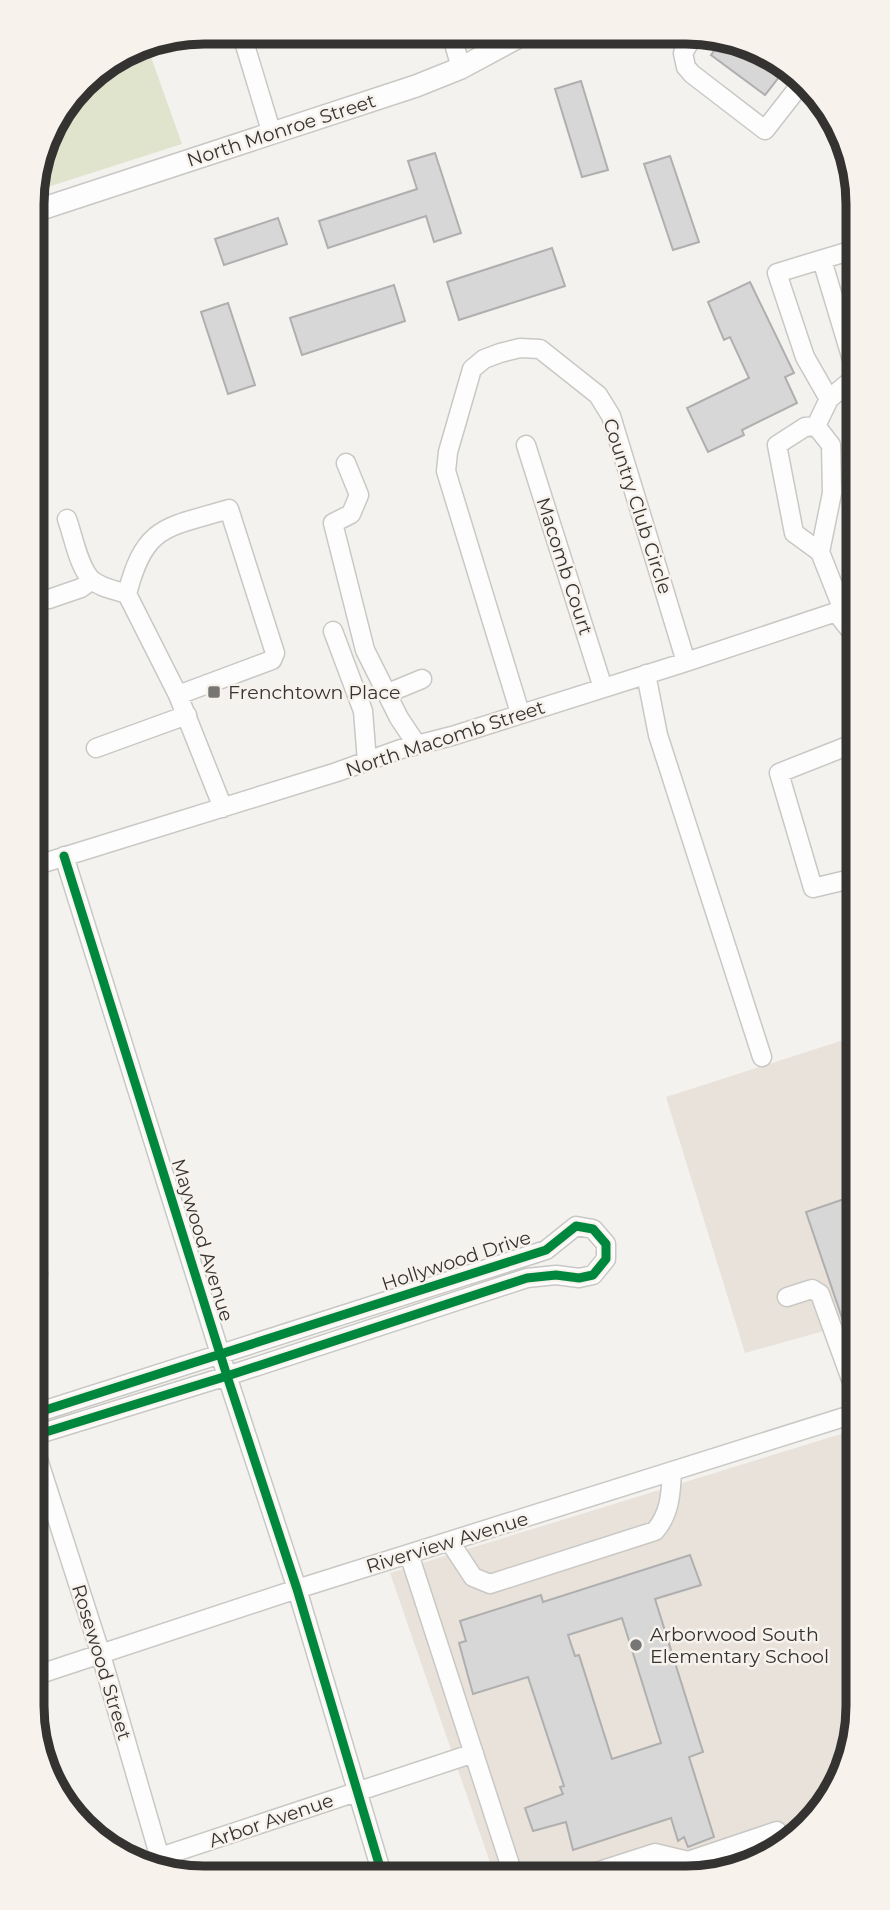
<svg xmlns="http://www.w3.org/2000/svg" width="890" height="1910" viewBox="0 0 890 1910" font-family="Montserrat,sans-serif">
  <rect width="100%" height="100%" fill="#f4f2ef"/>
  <path fill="#e8e2da" d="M856,1036L857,1424L824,1331L745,1353L666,1097Z
    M857,1429L858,1717L823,1811L782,1849L731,1873L494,1874L390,1573Z"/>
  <path fill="#e0e4cd" d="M146,43L182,144L32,192L50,127L90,75L139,45Z"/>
  <path fill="#d8d7d7" stroke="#b0afaf" stroke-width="2" fill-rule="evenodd" d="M724,37L786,68L765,95L711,55Z
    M581,81L608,170L582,177L555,89Z
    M435,153L461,233L434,242L426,216L328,248L319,221L417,189L408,161Z
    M670,156L699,242L673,250L644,164Z
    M278,218L287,244L224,265L215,239Z
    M552,248L565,286L459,320L447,282Z
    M750,282L794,373L785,377L797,403L742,430L744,435L708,452L687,408L749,378L730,337L724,340L708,302Z
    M394,285L405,321L302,355L290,318Z
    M228,303L255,385L228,394L201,312Z
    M856,1195L857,1359H856L806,1212Z
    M690,1555L701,1585L655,1599L703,1752L689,1757L714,1837L688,1847L684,1837L678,1841L671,1818L573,1850L566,1822L533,1831L525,1808L563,1794L560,1787L564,1786L528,1677L473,1694L459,1643L466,1641L460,1621L541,1595L543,1602ZM622,1618L661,1743L612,1759L579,1655L575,1656L568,1635Z"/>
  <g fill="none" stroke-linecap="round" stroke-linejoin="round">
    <defs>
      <path id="minor" d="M241,32L272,134
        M451,33L461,68
        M694,35L683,53L686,67L692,74L765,130L804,80
        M822,260L853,363
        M829,399L805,357L777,273L853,250
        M816,426L829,399L853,379
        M526,445L603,688
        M346,463L359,495L351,514L333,523L365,650L399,718L417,745
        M67,519C73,535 79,569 92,580C101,588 116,590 127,594
        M820,552L794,533L777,445L805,427L816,426L831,445L832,493L820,552L843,610
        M49,599L81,588L92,580
        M836,612L854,635
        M333,631L363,711L367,761
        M646,674L658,735L762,1057
        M388,693L422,679
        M178,695L272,660L275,653L229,509C166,528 145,524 127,594L178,695L223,808
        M520,713L446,471L448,452L472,369L484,359L500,353L520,348L540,349L598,395L611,416L686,662
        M855,743L779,773L813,888L855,878
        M96,748L187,715
        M64,856L227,1376L297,1589L382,1874
        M34,866L337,772L401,749L452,736L686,662L854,606
        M36,1266L38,1274H36
        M787,1297L812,1289L820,1294L857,1396
        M36,1413L546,1250L576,1226L593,1229L606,1244V1259L593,1275L579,1278L556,1275L527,1278L227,1376L36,1435
        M36,1453L101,1655L164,1872
        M450,1542L473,1577L490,1584L655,1531C670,1514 671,1493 672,1471
        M409,1554L513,1874
        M37,1675L297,1589L857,1413
        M145,1862L474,1753
        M593,1873L655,1853L688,1861L777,1831"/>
      <path id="major" d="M32,212L416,86L461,68L524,34"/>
    </defs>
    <use href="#minor" stroke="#c9c8c5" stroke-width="21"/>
    <use href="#major" stroke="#c9c8c5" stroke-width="24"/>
    <use href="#minor" stroke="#fdfdfd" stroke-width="18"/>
    <use href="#major" stroke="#fdfdfd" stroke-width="21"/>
    <defs>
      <path id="cycleway" d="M64,856L227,1376L297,1589L382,1874
        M36,1413L546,1250L576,1226L593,1229L606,1244V1259L593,1275L579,1278L556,1275L527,1278L227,1376L36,1435"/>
    </defs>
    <use href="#cycleway" stroke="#f7f2ec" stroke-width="13"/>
    <use href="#cycleway" stroke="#00873e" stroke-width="9"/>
  </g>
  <g fill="#787674" stroke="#f7f2ec" stroke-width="2.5">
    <rect x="207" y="685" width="14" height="14" rx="3.5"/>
    <circle cx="636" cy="1645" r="7"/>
  </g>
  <g text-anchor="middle" stroke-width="5" stroke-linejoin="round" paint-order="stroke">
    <g font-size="19" fill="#353331" stroke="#f7f2ec">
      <text transform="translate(281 130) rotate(-18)" y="7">North Monroe Street</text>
      <text transform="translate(638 506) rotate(72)" y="7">Country Club Circle</text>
      <text transform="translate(565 566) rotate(72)" y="7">Macomb Court</text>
      <text transform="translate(445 738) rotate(-18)" y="7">North Macomb Street</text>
      <text transform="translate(203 1240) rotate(73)" y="7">Maywood Avenue</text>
      <text transform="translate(456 1260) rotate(-18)" y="7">Hollywood Drive</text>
      <text transform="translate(447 1542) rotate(-17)" y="7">Riverview Avenue</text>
      <text transform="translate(102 1662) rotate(73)" y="7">Rosewood Street</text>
      <text transform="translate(271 1820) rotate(-19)" y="7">Arbor Avenue</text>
    </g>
    <g font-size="19" fill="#353331" stroke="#f7f2ec" text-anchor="start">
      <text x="228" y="699">Frenchtown Place</text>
      <text x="650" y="1641">Arborwood South<tspan x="650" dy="22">Elementary School</tspan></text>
    </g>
  </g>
  <path d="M0 0H890V1910H0ZM204 44H686A160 160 0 0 1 846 204V1706A160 160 0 0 1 686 1866H204A160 160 0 0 1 44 1706V204A160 160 0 0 1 204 44Z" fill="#f7f2ec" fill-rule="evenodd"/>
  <path fill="none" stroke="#353331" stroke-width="9" d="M204 44H686A160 160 0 0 1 846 204V1706A160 160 0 0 1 686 1866H204A160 160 0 0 1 44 1706V204A160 160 0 0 1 204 44Z"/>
</svg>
